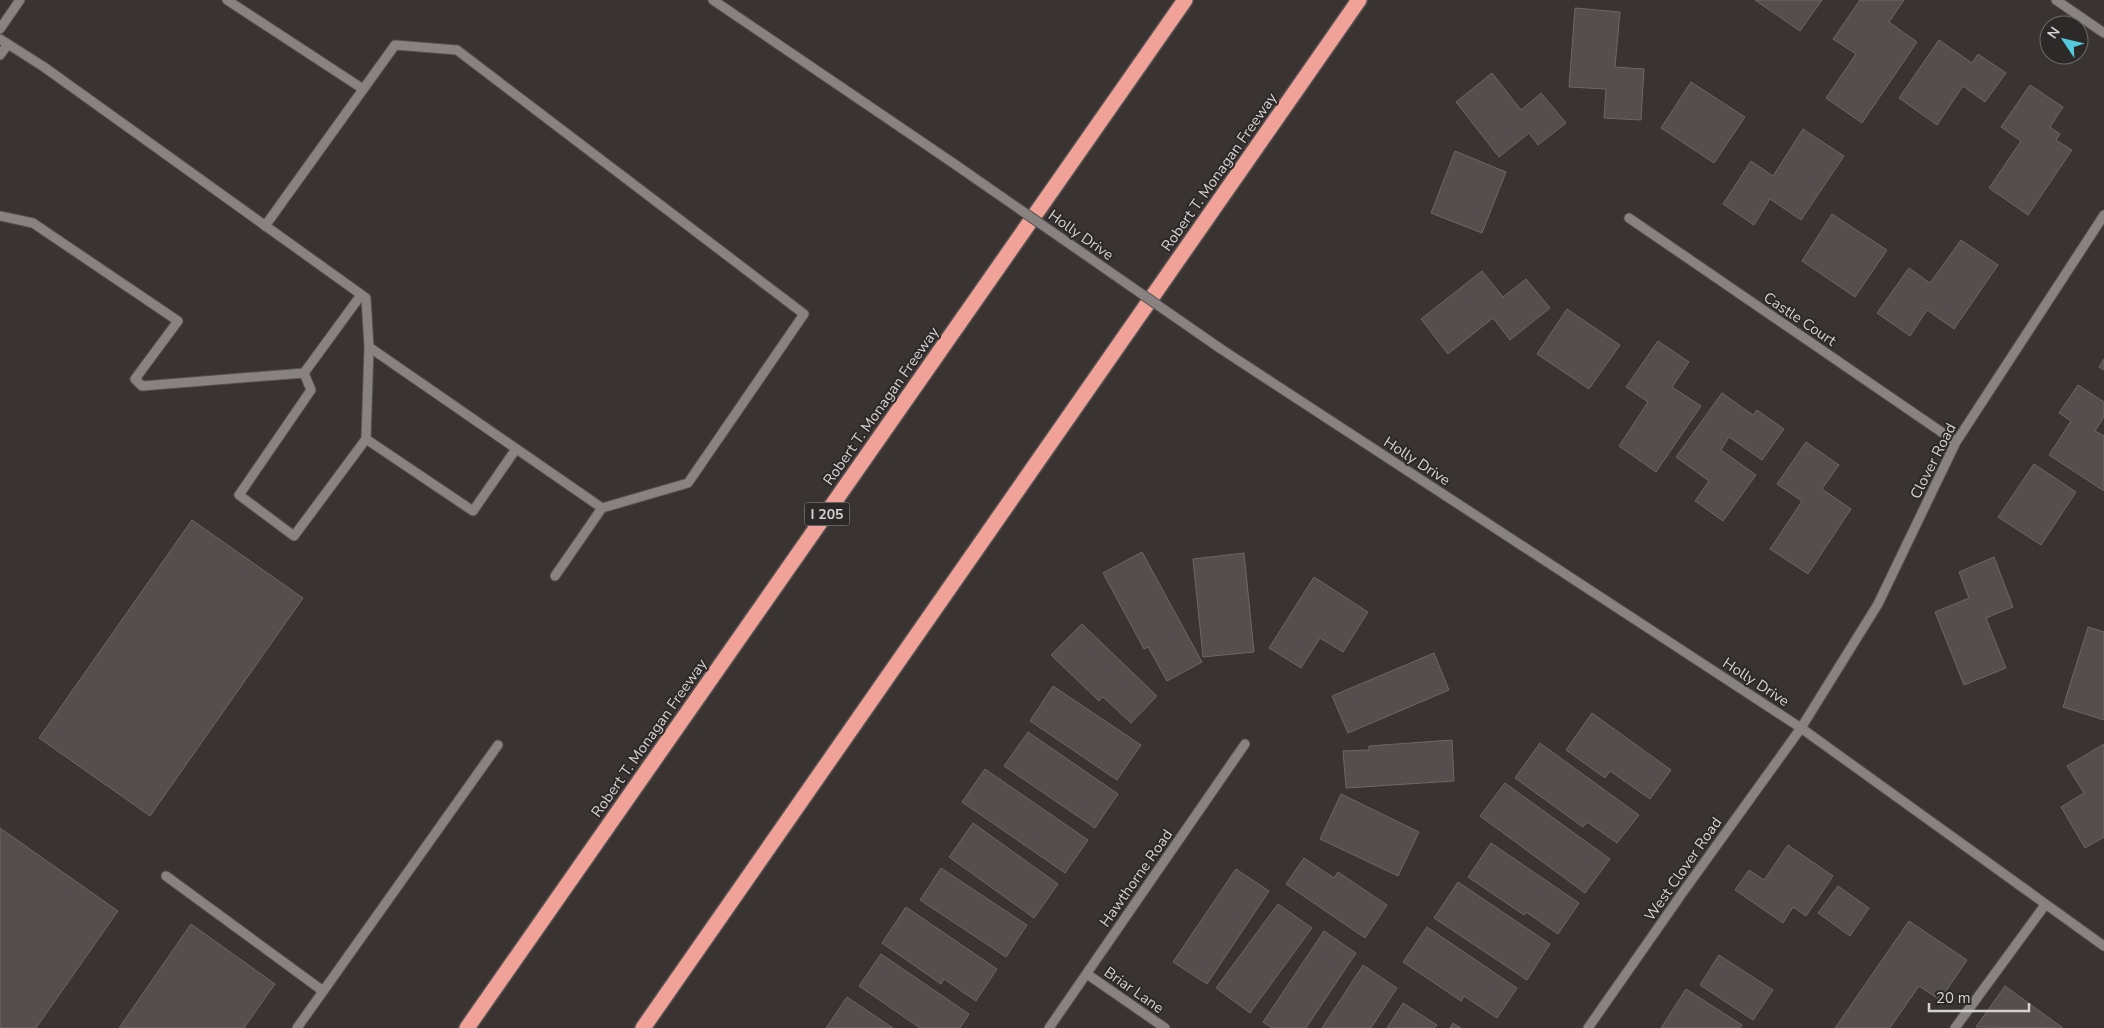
<svg xmlns="http://www.w3.org/2000/svg" width="2104" height="1028" viewBox="0 0 2104 1028" font-family="'Nunito Sans',sans-serif">
  <rect width="100%" height="100%" fill="#393332"/>
  <path fill="#544e4e" stroke="#6c6665" d="M1755,0H1822L1800,31Z
    M1860,0H1904L1889,22L1917,42L1862,123L1826,98L1856,54L1833,39Z
    M1575,8L1620,12L1615,67L1644,69L1641,120L1604,118L1606,89L1569,87Z
    M1939,40L1972,63L1978,54L2006,73L1985,102L1963,86L1937,125L1899,98Z
    M1492,73L1521,110L1541,93L1566,123L1538,145L1529,133L1499,157L1456,102Z
    M1691,82L1745,117L1714,163L1661,128Z
    M2030,85L2063,107L2050,127L2060,134L2056,140L2072,150L2028,215L1989,188L2021,141L2001,127Z
    M1803,129L1844,156L1801,220L1770,199L1754,225L1723,204L1751,161L1773,176Z
    M1455,151L1506,172L1482,233L1431,213Z
    M1832,214L1887,250L1855,297L1802,261Z
    M1961,240L1998,265L1954,329L1927,310L1910,336L1877,313L1909,268L1930,283Z
    M1482,271L1503,297L1526,279L1550,308L1510,340L1493,318L1448,354L1421,319Z
    M1567,309L1620,345L1589,389L1537,354Z
    M1658,341L1689,362L1672,387L1701,406L1656,472L1619,446L1648,402L1626,387Z
    M2104,359V370L2099,367Z
    M2078,385L2104,402V417L2095,431L2104,436V491L2049,455L2071,421L2059,413Z
    M1722,393L1753,415L1757,410L1784,429L1762,460L1729,437L1721,450L1756,475L1723,521L1695,501L1709,481L1676,457Z
    M1806,442L1839,465L1822,489L1851,509L1808,574L1770,549L1802,501L1777,484Z
    M2034,464L2076,492L2041,545L1998,517Z
    M192,520L303,598L150,816L39,738Z
    M1142,552L1202,662L1167,681L1148,647L1144,649L1103,573Z
    M1244,553L1254,652L1203,657L1193,559Z
    M1994,557L2013,607L1986,618L2006,668L1964,685L1935,612L1969,598L1959,572Z
    M1314,577L1368,612L1343,652L1320,638L1301,668L1269,648Z
    M1082,624L1157,696L1131,723L1103,697L1099,701L1051,655Z
    M2088,627L2104,632V720L2063,707Z
    M1434,653L1449,690L1348,733L1332,696Z
    M1053,686L1141,745L1117,780L1030,721Z
    M1592,713L1671,770L1650,799L1610,771L1605,778L1566,750Z
    M1028,732L1118,794L1095,828L1004,766Z
    M1452,740L1454,781L1346,788L1343,751L1369,750V746Z
    M1540,743L1639,815L1617,843L1587,822L1583,827L1515,778Z
    M2104,744V837L2085,848L2061,807L2084,793L2067,766Z
    M985,769L1088,840L1065,873L962,802Z
    M1505,783L1610,859L1585,893L1480,816Z
    M1341,794L1419,832L1398,876L1320,839Z
    M973,823L1058,884L1034,918L949,857Z
    M0,828L118,911L36,1028H0Z
    M1491,843L1579,903L1558,934L1526,912L1524,915L1468,877Z
    M1788,845L1833,876L1806,916L1793,907L1783,923L1735,890L1749,870L1764,880Z
    M1304,858L1334,878L1338,872L1387,905L1365,938L1286,884Z
    M941,868L1027,925L1006,957L920,900Z
    M1236,869L1269,891L1207,984L1173,962Z
    M1458,882L1550,944L1527,980L1434,918Z
    M1838,886L1869,908L1850,936L1818,913Z
    M1278,904L1312,928L1250,1013L1216,988Z
    M906,907L997,969L976,1001L944,979L941,984L882,943Z
    M1909,921L1967,960L1940,1000L1919,986L1890,1028H1835Z
    M191,924L275,984L244,1028H119Z
    M1427,927L1517,988L1497,1018L1464,996L1461,1001L1403,962Z
    M1324,931L1356,953L1306,1028H1272L1263,1022Z
    M881,954L969,1014L960,1028H920L859,986Z
    M1719,955L1773,990L1753,1020L1700,985Z
    M1363,965L1397,988L1371,1028H1322Z
    M2005,986L2063,1028L1976,1027Z
    M1686,989L1742,1025L1740,1028H1661Z
    M847,997L893,1028H826Z
    M1403,1003L1437,1025L1434,1028H1387Z
    M1453,1023L1461,1028H1450Z"/>
  <g fill="none" stroke-linecap="round" stroke-linejoin="round">
    <defs>
      <path id="minor" d="M227,0L363,89
        M713,0L953,163
        M2056,0L2104,33
        M0,29L20,0
        M0,39L44,67L366,298L369,347L602,508L555,576
        M0,55L8,44
        M0,216L33,223L178,321L135,379L142,386L304,373
        M1629,218L1956,442
        M265,226L395,45L457,50L804,314L688,483L602,508
        M361,295L304,373L311,390L239,495L294,536L366,439
        M369,347L366,439L473,511L516,449
        M1221,349L1801,728L2104,946
        M166,876L323,991
        M1087,974L1165,1028
        M297,1028L498,745
        M1049,1028L1245,744
        M1588,1028L1683,892L1801,728L1878,604L1956,442L2104,215
        M1955,1028L2045,905"/>
      <path id="highway" d="M467,1028L1185,0
        M643,1028L1359,0"/>
    </defs>
    <use href="#minor" stroke="#565251" stroke-width="11"/>
    <use href="#highway" stroke="#565251" stroke-width="18"/>
    <use href="#minor" stroke="#888281" stroke-width="9"/>
    <use href="#highway" stroke="#f0a298" stroke-width="15"/>
    <defs>
      <path id="minor-bridge" d="M953,163L1221,349"/>
    </defs>
    <use href="#minor-bridge" stroke="#565251" stroke-width="11" stroke-linecap="butt"/>
    <use href="#minor-bridge" stroke="#888281" stroke-width="9"/>
  </g>
  <g text-anchor="middle" stroke-width="4" stroke-linejoin="round" paint-order="stroke">
    <rect fill="#2e2929" stroke="#a29f9e" stroke-width="1" x="804.5" y="502.5" width="45" height="23" rx="4"/>
    <g font-size="14" font-weight="bold" fill="#d4d1d0">
      <text x="827" y="519">I 205</text>
    </g>
    <g font-size="15" fill="#d4d1d0" stroke="#2e2929">
      <text transform="translate(1219 172) rotate(-55)" y="5">Robert T. Monagan Freeway</text>
      <text transform="translate(1081 235) rotate(35)" y="5">Holly Drive</text>
      <text transform="translate(1800 319) rotate(34)" y="5">Castle Court</text>
      <text transform="translate(881 406) rotate(-55)" y="5">Robert T. Monagan Freeway</text>
      <text transform="translate(1417 461) rotate(33)" y="5">Holly Drive</text>
      <text transform="translate(1933 461) rotate(-63)" y="5">Clover Road</text>
      <text transform="translate(1756 682) rotate(33)" y="5">Holly Drive</text>
      <text transform="translate(649 738) rotate(-55)" y="5">Robert T. Monagan Freeway</text>
      <text transform="translate(1683 869) rotate(-55)" y="5">West Clover Road</text>
      <text transform="translate(1136 878) rotate(-55)" y="5">Hawthorne Road</text>
      <text transform="translate(1134 990) rotate(35)" y="5">Briar Lane</text>
    </g>
  </g>
  <g transform="translate(2064 40) rotate(305)"><circle r="24" fill="#2e2929" stroke="#706c6c"/>
  <path d="M0-4L9 19L0 12L-9 19Z" fill="#55cadf"/>
  <text y="-8" font-size="14" font-weight="bold" text-anchor="middle" fill="#d4d1d0">N</text>
  </g>
  <path d="M1929 1003v8h100v-8" fill="none" stroke="#d4d1d0" stroke-width="2.5"/>
  <text x="1936" y="1003" font-size="15" fill="#d4d1d0" stroke="#2e2929" stroke-width="4" paint-order="stroke">20 m</text>
</svg>
